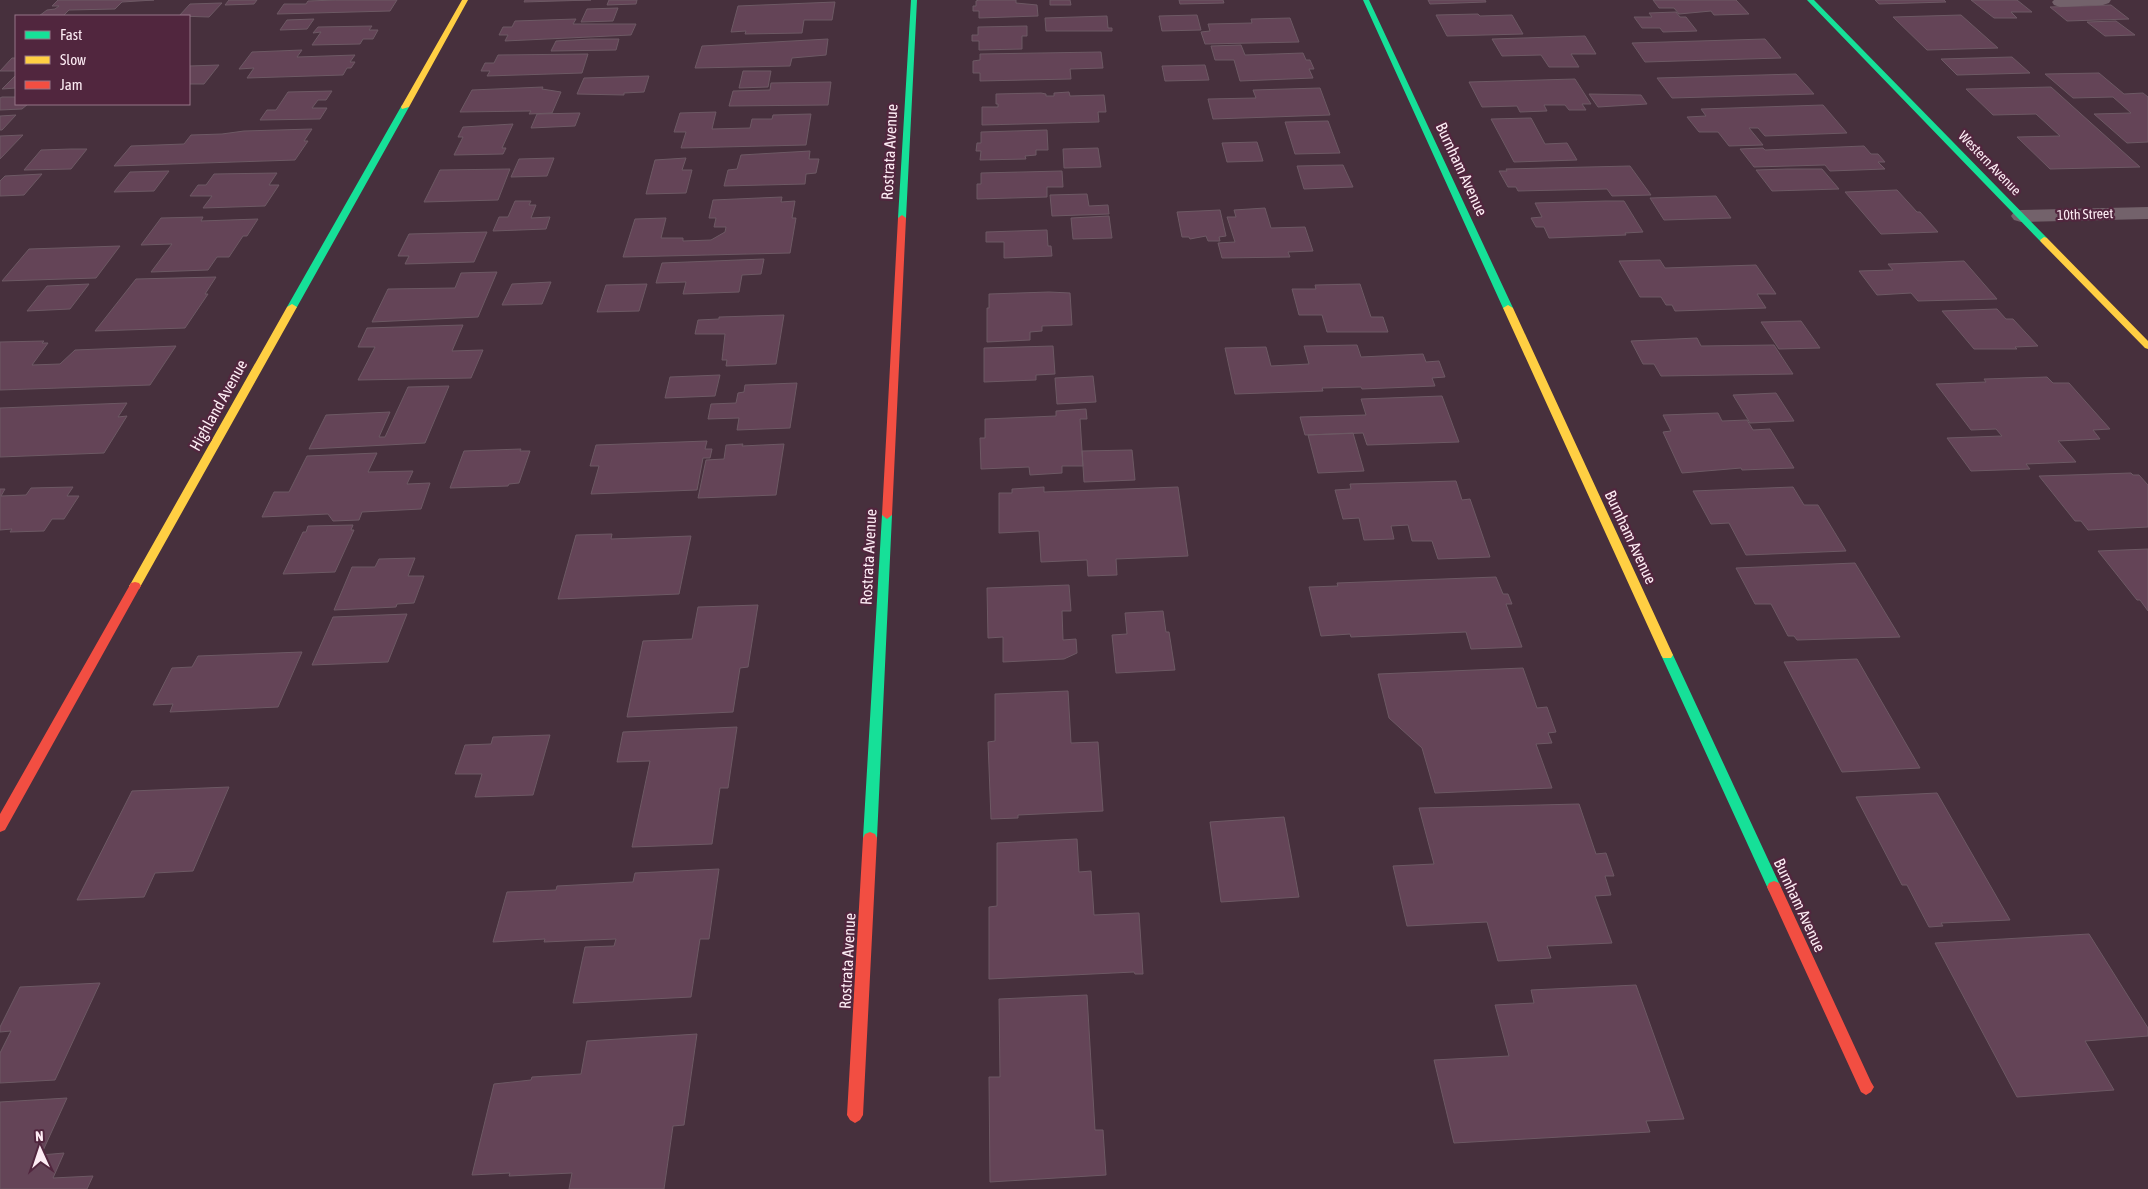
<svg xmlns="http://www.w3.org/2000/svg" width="2148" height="1189" viewBox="0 0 2148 1189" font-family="'Asap Condensed',sans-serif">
  <rect width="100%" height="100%" fill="#47303d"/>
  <path fill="#644457" stroke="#6d5964" d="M58,0H154L122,2L115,9L69,10L63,16H39L47,10L55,9L59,6H52Z
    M229,0H257L254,4L225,5Z
    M336,0H397L390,11L277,14L284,4H306L308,1Z
    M525,0H591L524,2Z
    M609,0H637L636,4L607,5Z
    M979,0H1016V3L1037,5L1038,16L979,18V11H973V6H976V1Z
    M1050,0H1070L1071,5H1050Z
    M1179,0H1223L1224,3L1180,4Z
    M1428,0H1485L1486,2L1430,4Z
    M1653,0H1736L1749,14L1714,15L1711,11L1679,14L1674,8H1659Z
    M1875,0H1944L1946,2L1879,4Z
    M1971,0H2017L2032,12H2011L2017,18H1994Z
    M835,2L832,20H804L802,33L745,34L746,31L731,32L738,6Z
    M222,3L209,17L179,16L190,4Z
    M2111,5L2129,19L2067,21L2050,7Z
    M618,8L613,21L581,22L587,9Z
    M1676,12L1680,17H1686L1697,31L1663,32L1660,28H1642L1634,17H1652L1649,13Z
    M1478,14L1480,16L1512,15L1523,34L1447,36L1436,15Z
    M1197,15L1201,30L1162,31L1159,16Z
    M1961,15L1998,48L1927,50L1893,17Z
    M1107,16L1108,28H1112V31H1046L1045,18Z
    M1290,18L1299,42L1205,44L1201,32L1210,31L1208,24L1252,23L1251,19Z
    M314,19L307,29L280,30L287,20Z
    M576,19L573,24H636L631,35L505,41L508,35H499L503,27H512L515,21Z
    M2116,21L2135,35L2105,36L2087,22Z
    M372,26L369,30H378L373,39H363L360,44L312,45L321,32L313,33L318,27Z
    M1027,26V36H1022V49L979,50V41H972V35H978V27Z
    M1585,36L1596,54H1571L1579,67H1549L1541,55L1502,56L1492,39Z
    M591,39H619L616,50L551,51L556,41Z
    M828,39L826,55L792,58L790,66L695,68L702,46Z
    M1765,39L1781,58L1645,62L1632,43Z
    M1241,45L1245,55L1303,53L1306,60H1310L1314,69H1309L1313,78L1240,81L1234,60H1215L1211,46Z
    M302,50L297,57L355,55L350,62H355L351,68H347L343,75L247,78L254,68L239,69L252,52Z
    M1101,52L1103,68L1070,69L1071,79L980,81V73H973V61L980,60V54Z
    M588,54L582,73L487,76L490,71H481L485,63H494L498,55Z
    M2012,57L2030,73L1957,75L1941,59Z
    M12,58H16V71H0Z
    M219,65L204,84H189V66Z
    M1205,65L1209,80L1165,81L1162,66Z
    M743,71H771L768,87L739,88Z
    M2099,73L2124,94L2143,93L2148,97V142L2127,143L2094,114L2131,113L2113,97L2073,98L2045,74Z
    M1796,74L1814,94L1672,98L1657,78Z
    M16,75V88L2,89Z
    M649,76L644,92L624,93V95L577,94L584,78Z
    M1575,79L1591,104H1582L1586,110H1569L1565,105H1544L1547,111L1520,112L1517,106L1482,107L1469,82Z
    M831,82L828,105L729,106L733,91L770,90L771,83Z
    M543,87L542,89L561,92L552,113L529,114L531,111L460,112L472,90Z
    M2051,87L2140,167L2050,169L2017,137L2060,136L2036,114L1993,115L1966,89Z
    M1320,88L1330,115L1213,119L1208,99L1256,98L1253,90Z
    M332,91L326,100H318L312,108H327L320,119L260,120L267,110H276L288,92Z
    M1069,92L1070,96L1104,95L1106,112H1098L1099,122L982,125V107H998V104H996V94L1041,93L1046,94V96H1054V93Z
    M1589,94L1641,95L1647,104L1598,107Z
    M2,97H16V104H28L22,109L0,110V98Z
    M1823,105L1847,133L1765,136L1758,128H1749L1763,145L1729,146L1718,132H1699L1687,117L1706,116L1701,109Z
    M716,112L712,129L750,128L752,119H772L773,115L811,114L806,145L681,148L686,132H674L680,113Z
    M580,113L575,126L531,128L537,114Z
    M16,115L2,130H0V116Z
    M1531,118L1545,144L1567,143L1577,160L1514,162L1491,119Z
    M1328,121L1340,153L1295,154L1285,122Z
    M513,124L502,148H506L503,154L454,155L463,137H458L463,127Z
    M312,129L304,141H308L295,160L114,166L131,146L184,144L191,135L222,134L244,131Z
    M1047,130L1048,150H1036V155L1025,156L1026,159L980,160L981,151H976L977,143H981V132Z
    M23,135L0,159V136Z
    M1257,142L1263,161L1227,162L1222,143Z
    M1864,146L1871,154H1878L1885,162H1878L1885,169L1830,171L1825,165L1754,167L1740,149L1763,148L1765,150Z
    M1098,148L1101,167L1064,168L1063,149Z
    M71,149H87L71,169L24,170L41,150Z
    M810,151L809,159H819L816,173L806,174L805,184L724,186L728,170L737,169L741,155Z
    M554,158L547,176L511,177L519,159Z
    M686,158L682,170H692L686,193L646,194L655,160Z
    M1343,165L1353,187L1304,189L1297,166Z
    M1630,166L1651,195L1612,196L1607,189L1518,191L1516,187H1508L1499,171H1507L1506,169Z
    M510,169L498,200L424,202L440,170Z
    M1787,169H1822L1839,189L1772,191L1756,170Z
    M169,171L154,191L114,192L130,172Z
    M1062,171L1063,187H1047V197L977,199V184H981V173Z
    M277,173L269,185H279L265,206L203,208L212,196H190L198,185H206L214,174Z
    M42,174L24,195L0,196V181L5,176Z
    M1897,190L1917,212H1920L1938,232L1881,234L1845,192Z
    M1087,194L1089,206L1108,205L1109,214L1052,216L1050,195Z
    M1716,196L1731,218L1664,220L1650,198Z
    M782,197L781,202L795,201L792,218H796L790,253L623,257L635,219L666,218L661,238H683V241L711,240L725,232L726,227H714L716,218H709L713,200Z
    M515,201H531L529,205H536L531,218L550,217L546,229L493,231L499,217H508Z
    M1605,201H1624L1643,232L1625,233L1626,235L1549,238L1544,227H1536L1531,218L1542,217L1535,203Z
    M1265,208L1271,228L1305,227L1313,251L1288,252L1290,257L1222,258L1218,243L1235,242L1227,217H1236L1234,210Z
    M1220,210L1226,236L1219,237L1220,241H1208L1206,236L1190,239L1189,237H1182L1177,212Z
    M1109,216L1112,238L1073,239L1071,218Z
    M203,217L201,221L258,219L247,236H243L229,257H217L208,270L151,272L172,244L141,245L161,218Z
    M1047,230L1048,246H1051L1052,256L1004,258V242H986V232Z
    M487,232L474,262L405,264L409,256H398L409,234Z
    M120,246L96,278L2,281L29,249Z
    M764,259L761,274L742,275L739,292L683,294L686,282L656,283L662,263Z
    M1660,260L1665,268L1756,265L1776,294H1757L1766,308L1675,311L1672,305H1666L1661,297H1640L1619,261Z
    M1964,261L1997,299L1918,301L1911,293L1877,295L1859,271L1893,270L1888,264Z
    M497,272L478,317L372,322L388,289L455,288L461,273Z
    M216,277L205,294H208L185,328L95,331L136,279Z
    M551,282L542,304L502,305L512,284Z
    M89,284L70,309L27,311L47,286Z
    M647,284L639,311L597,312L606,285Z
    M1360,284L1371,317H1383L1388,332H1327L1322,315H1299L1292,289H1316L1315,285Z
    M1049,292L1070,293L1072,325L1042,326V331L1030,332V340L987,342V308H989V294Z
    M1997,309L2006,319H2013L2038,346L2015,347L2017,349H1974L1942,311Z
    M784,315L776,364L726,366L727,360H722L725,334H695L698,320L719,319V317Z
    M1801,321L1820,348L1779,349L1761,322Z
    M463,325L452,351L483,350L471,378L358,380L375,347H358L367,328Z
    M1697,338L1701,346L1774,345L1793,374L1661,376L1654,364H1643L1631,341Z
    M44,341L42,343H48L32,365L60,364L75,350L176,346L150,385L0,390V342Z
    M1357,345L1361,357L1423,354L1426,362L1439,361L1445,377L1432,378L1435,386L1362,389L1361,387L1322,388L1323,391L1235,394L1225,348L1266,347L1271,366L1309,364L1304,346Z
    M1053,346L1055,374L1036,375V380L984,382V348Z
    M720,375L715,396L665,398L670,377Z
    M1093,376L1096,402L1057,404L1055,378Z
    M2047,377L2053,383H2069L2110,429L2093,430L2100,439L2058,441L2076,462L2026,464L2030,469L1971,471L1947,438L2002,436L1996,429L1971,430L1936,384L1986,382L1984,379Z
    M797,383L790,428L737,430L739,418L708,419L711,404L736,403L738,393L744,392L745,385Z
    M449,386L425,443L309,449L326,415L390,412L379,437H385L408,387Z
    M1776,393L1794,421L1750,423L1733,395Z
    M1442,396L1459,442L1367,445L1363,433L1305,435L1300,417L1366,415L1361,399Z
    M127,403L118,417L127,416L104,453L0,457V408Z
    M1086,409L1087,419H1080L1083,466H1062V473L1030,475L1029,467L981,469L980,438H985V419L1056,416V411Z
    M1718,413L1722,421L1747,420L1753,430L1770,429L1794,468L1742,470L1741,468L1682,473L1663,432L1671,431L1663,415Z
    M1353,433L1364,471L1318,473L1308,435Z
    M707,441L705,449H712L710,458H703L697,490L591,494L599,466H590L596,445Z
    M743,444L742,446L784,444L776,495L698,498L706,460L724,459L726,445Z
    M521,449L520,451H530L519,483L509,484L508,486L450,488L464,451Z
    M1132,450L1135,480L1084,482L1082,451Z
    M377,453L368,472L413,471L407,484L430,483L421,509L362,512L359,520L333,521L328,514L262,517L274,492H289L307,456Z
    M2131,473L2133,475H2139L2148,485V527L2088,530L2081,521H2075L2039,476Z
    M1456,481L1462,500L1470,499L1490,557L1438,559L1432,541H1412L1408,525L1391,526L1394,539L1364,540L1359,518L1343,519L1335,490L1351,489L1350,484Z
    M73,487L67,496H79L64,519H52L44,531L10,532L12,529L0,530V489H5L1,496L26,495L31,488Z
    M1044,487V492L1178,487L1188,556L1116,559L1117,575L1088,576L1087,560L1041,562L1039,531L999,533V493H1012V489Z
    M1793,487L1804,505H1818L1846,551L1746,555L1729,523L1711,524L1693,491Z
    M353,525L351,530H354L335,572L283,574L303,532H306L308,526Z
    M612,534L611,539L691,536L679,594L558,599L576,535Z
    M2148,549V611L2140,600H2137L2098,551Z
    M415,558L408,576H424L414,603L397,604L396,607L334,610L352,567H375L379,559Z
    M1855,563L1900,637L1797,640L1794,636H1788L1771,604H1755L1736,568Z
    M1496,577L1503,594H1508L1512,604H1506L1522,647L1471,649L1466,632L1351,637L1350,634L1321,636L1309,587L1338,586L1337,583Z
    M1069,585L1071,611H1062L1063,640L1076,639L1077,653L1064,659L1003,662V637L988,638L987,588Z
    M758,605L748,667L740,668L733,712L627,717L643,641L692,639L698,607Z
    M1163,611L1166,632H1169L1175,670L1116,673L1112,635L1127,634L1125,613Z
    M407,614L388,662L312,665L333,617Z
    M302,652L278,707L170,712L173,704L153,705L172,668L192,667L198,656Z
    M1857,659L1920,768L1842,772L1784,662Z
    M1523,668L1537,708L1547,707L1556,732L1548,733L1552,743L1536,744L1552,788L1435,793L1422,748L1389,718L1378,674Z
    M1068,691L1071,743L1098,742L1103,811L1018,815V818L991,819L988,742L995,741V694Z
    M737,727L728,788H720L712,844L632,847L650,761L617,762L623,732Z
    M550,735L533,795L475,797L482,774H455L465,745L491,744L493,737Z
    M229,787L193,871L155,873L144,897L77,900L132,791Z
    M1937,793L2010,920L1941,923L1943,926L1929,927L1907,885H1902L1856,797Z
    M1579,804L1596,854L1606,853L1614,876H1605L1611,895L1595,896L1612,943L1547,946L1551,958L1498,961L1487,922L1407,926L1393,866L1434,864L1419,808Z
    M1284,817L1299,897L1221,902L1210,822Z
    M1077,839L1079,872L1091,871L1094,915L1139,913L1143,974H1135L1134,972L989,979V907L997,906V843Z
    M719,869L709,939H700L691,997L573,1003L585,947L614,946L616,939L544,942L545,939L493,942L507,892L556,890L557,886L633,882L635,873Z
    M2089,934L2148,1028V1036L2085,1041L2114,1090L2017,1097L1935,943Z
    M100,983L55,1080L0,1083V1053L11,1031L0,1032V1027L20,987Z
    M1636,985L1684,1119L1646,1121L1650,1132L1454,1143L1434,1060L1509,1056L1495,1005L1534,1003L1531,990Z
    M1087,995L1095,1130H1103L1106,1175L990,1182L989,1077H1000L999,999Z
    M697,1034L684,1125L673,1126L664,1189H569L572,1173L509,1176L510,1173L472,1175L494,1084L531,1080L532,1077L581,1074L587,1041Z
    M67,1098L41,1155L64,1153L53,1178L93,1176L87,1189H0V1102Z"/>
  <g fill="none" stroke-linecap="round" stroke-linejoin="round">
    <path fill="#73626b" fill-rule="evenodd" d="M2054,0H2111L2109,3L2103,5L2060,7L2054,5L2052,2Z"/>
    <path fill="#73626b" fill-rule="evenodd" d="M2148,207V219L2021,222L2014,220L2011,216L2014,212L2021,210Z"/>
    <path fill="#16e098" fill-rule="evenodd" d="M911,0H917L906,218L902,221L898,218Z
      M1363,0H1369L1513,308L1511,310L1508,311L1503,308Z
      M1807,0H1814L2047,238V242H2041Z
      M402,105L409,107L297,307L295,309H289L287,307Z
      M887,511L892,515L877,838L875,842L870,844L865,842L863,838L882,515Z
      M1667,650L1671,652L1673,655L1779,883L1781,887L1779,891L1774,893L1769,891L1661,655L1663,652Z"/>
    <path fill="#ffcf43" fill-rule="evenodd" d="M462,0H468L409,107L402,109L401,107Z
      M2044,237L2047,238L2148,341V349L2145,348L2041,242L2040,240Z
      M292,304L297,307L139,589H131L129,586L131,583L287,307Z
      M1508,305L1513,308L1673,655L1671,658H1663L1661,655L1503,308Z"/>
    <path fill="#f24e42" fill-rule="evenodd" d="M902,215L906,218L892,515L887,519L882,515L898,218Z
      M135,582L139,583L141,586L139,589L5,830L0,832V814L131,583Z
      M870,832L875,834L877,838L863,1115L860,1120L855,1123L850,1120L847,1115L863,838L865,834Z
      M1774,881L1779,883L1871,1082L1874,1087L1871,1092L1866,1095L1861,1092L1767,887L1769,883Z"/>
  </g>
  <g text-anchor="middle" stroke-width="4.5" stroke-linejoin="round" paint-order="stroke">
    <g font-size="14" fill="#fdecf4" stroke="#51263e">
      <text transform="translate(1990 163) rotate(46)" y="5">Western Avenue</text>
      <text transform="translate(2085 214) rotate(-2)" y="5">10th Street</text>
    </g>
    <g font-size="16" fill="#fdecf4" stroke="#51263e">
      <text transform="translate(889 152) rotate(-87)" y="6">Rostrata Avenue</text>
      <text transform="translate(1462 169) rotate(65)" y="6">Burnham Avenue</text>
      <text transform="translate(218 405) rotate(-61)" y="6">Highland Avenue</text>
      <text transform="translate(1631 537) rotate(65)" y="6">Burnham Avenue</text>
      <text transform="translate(868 557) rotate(-87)" y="6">Rostrata Avenue</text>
      <text transform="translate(1800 905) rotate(65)" y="6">Burnham Avenue</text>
      <text transform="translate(847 961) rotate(-87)" y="6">Rostrata Avenue</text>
    </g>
  </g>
  <rect x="15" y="15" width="175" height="90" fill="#51263e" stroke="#967587"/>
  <rect x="25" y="31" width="25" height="8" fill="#16e098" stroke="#967587"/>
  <text x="60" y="40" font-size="15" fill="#fdecf4">Fast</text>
  <rect x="25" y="56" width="25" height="8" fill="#ffcf43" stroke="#967587"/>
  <text x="60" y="65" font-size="15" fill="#fdecf4">Slow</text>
  <rect x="25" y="81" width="25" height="8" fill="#f24e42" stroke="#967587"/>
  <text x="60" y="90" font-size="15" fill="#fdecf4">Jam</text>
  <g transform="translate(40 1149) rotate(357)" stroke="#51263e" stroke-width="4" paint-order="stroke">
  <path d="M0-4L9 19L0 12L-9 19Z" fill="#fdecf4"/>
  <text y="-8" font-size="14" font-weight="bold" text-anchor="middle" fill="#fdecf4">N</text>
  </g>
</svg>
